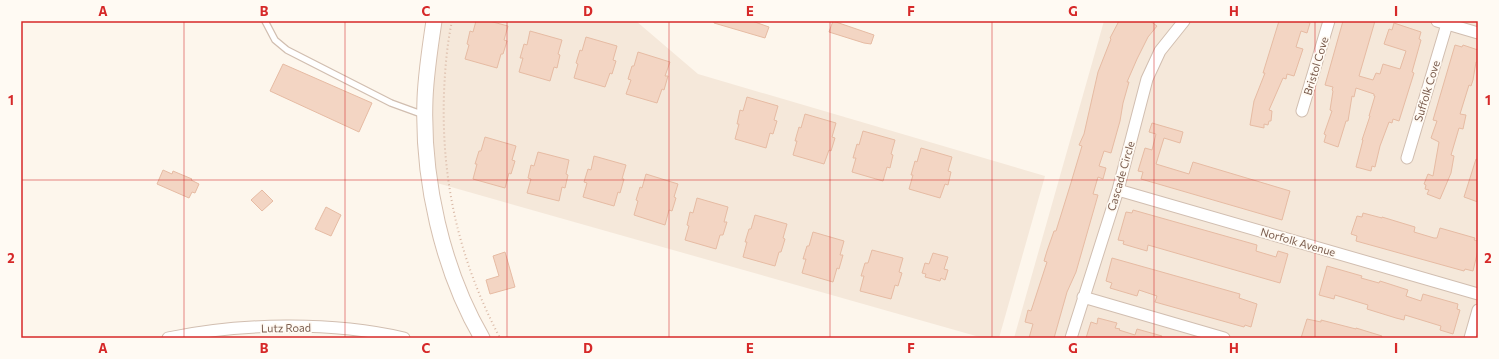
<svg xmlns="http://www.w3.org/2000/svg" width="1499" height="359" viewBox="0 0 1499 359" font-family="Commissioner,sans-serif">
  <rect width="100%" height="100%" fill="#fdf6ec"/>
  <path fill="#f5e8da" d="M434,21H636L698,74L1045,176L999,338H983L430,181Z
    M1104,21H1478V338H1014Z"/>
  <path fill="#f3d5c3" stroke="#e6bba3" d="M476,21H489L508,26L504,40L507,41L503,54H501L497,68L465,59L469,45L467,44L470,31L473,32Z
    M714,21H752L769,27L765,38L714,23Z
    M833,21L874,35L871,44L864,43L829,32Z
    M1119,21H1150L1157,26L1148,37L1137,59L1127,82H1129L1123,103L1120,121L1111,153L1104,151L1099,166L1106,168L1103,179L1098,177L1093,194L1098,195L1076,272L1067,292L1054,338H1029L1033,324L1025,322L1028,310L1031,311L1047,262L1044,261L1047,251L1054,231H1056L1070,186L1082,146L1079,145L1084,134L1098,72L1111,39L1110,38Z
    M1279,21H1303L1310,23L1307,33L1301,31L1296,47L1303,49L1294,76L1287,74L1286,79L1283,78L1269,110L1272,111L1271,121H1269L1268,125L1264,124V128L1250,125L1254,101L1265,73H1263Z
    M1343,21H1375L1359,76L1373,80L1376,73L1380,74L1383,64L1400,69L1406,51L1384,44L1389,29L1392,30L1394,23L1421,32L1419,39L1421,40L1412,72L1414,73L1399,121L1393,119L1392,123L1389,122L1380,146L1375,167L1372,166L1371,171L1356,167L1363,140H1362L1370,116H1369L1375,96H1374V94L1356,88L1354,97L1352,96L1348,121H1346L1338,147L1324,142L1326,135L1324,134L1332,111L1330,110L1333,91L1332,90L1333,87L1325,85Z
    M530,31L562,40L558,54L560,55L557,68L554,67L550,81L519,72L523,58H520L524,44L527,45Z
    M586,37L617,46L613,60L616,61L612,74L610,73L605,87L574,78L578,64L576,63L580,50L582,51Z
    M1455,45L1462,47L1463,45L1478,50V62H1476L1473,80L1471,86L1469,85L1460,114L1466,115L1463,129L1459,128L1451,155L1454,156L1451,173L1440,199L1427,194L1429,190L1425,189L1426,185L1424,184L1428,174L1433,176L1439,142L1431,138L1437,121L1433,120Z
    M638,52L670,62L665,76H668L664,90L662,89L657,103L626,94L631,80L628,79L632,66H634Z
    M283,64L372,103L359,132L270,91Z
    M747,97L778,106L774,120L777,121L773,134L770,133L766,148L735,139L739,124H737L740,110L743,111Z
    M805,114L836,123L832,137L835,138L831,151L829,150L824,164L793,155L797,141H795L799,127L801,128Z
    M1152,123L1183,132L1180,143L1164,138L1156,164L1189,174L1193,162L1290,191L1282,220L1141,179L1143,172L1138,171L1145,148L1152,150L1156,134L1149,132Z
    M863,131L895,140L891,154L893,155L890,168L887,167L883,181L852,172L856,158H853L857,144L859,145Z
    M485,137L516,146L512,160L515,161L511,174L509,173L505,188L473,179L477,164H475L479,151H481Z
    M921,148L952,157L948,171L951,172L948,185L945,184L940,198L909,189L913,175H911L915,161L917,162Z
    M538,152L569,160L566,174L568,175L565,188L562,187L559,201L527,193L531,179L528,178L531,165L534,166Z
    M594,156L626,165L622,179H624L620,193L618,192L614,206L583,197L587,183L584,182L588,169L591,170Z
    M1476,159L1478,160V202L1464,197Z
    M163,170L172,174L173,171L192,179L191,180L199,184L195,193L192,192L189,198L157,184Z
    M646,174L678,184L674,197L676,198L672,211L669,210L665,225L634,215L638,201L636,200L640,187L642,188Z
    M262,190L273,201L262,211L251,200Z
    M697,198L728,207L724,222H727L723,235H720L716,249L685,240L689,226L687,225L690,212L693,213Z
    M326,207L341,215L331,236L315,229Z
    M1133,210L1257,245L1256,251L1276,257L1278,251L1288,254L1280,283L1148,245L1147,251L1123,244L1124,241L1118,240L1126,212L1132,213Z
    M1363,213L1382,218V217L1415,227L1414,232L1434,238H1437L1440,228L1475,238L1474,240L1478,241V250L1473,271L1465,269L1464,271L1356,241L1357,236L1351,234L1357,216L1362,217Z
    M755,215L787,224L783,238L785,239L781,252H779L775,266L743,257L747,242H745L749,229H751Z
    M813,232L844,241L840,255H843L839,269L837,268L833,282L802,273L806,259H803L807,246H809Z
    M872,250L903,258L899,272L902,273L898,286L895,285L891,299L860,291L864,276H861L865,263H868Z
    M505,252L515,287L490,294L486,280L499,276L493,256Z
    M933,253L948,257L944,269L948,270L945,280L941,278L940,281L925,277L926,274L922,273L925,263L929,264Z
    M1112,258L1240,294L1239,298L1257,304L1251,327L1245,325L1244,327L1155,302L1157,296L1139,290L1137,296L1110,288L1112,283L1106,281Z
    M1327,266L1362,276L1361,278L1379,283L1380,281L1408,290L1406,296L1421,301L1423,294L1458,304L1457,309L1460,310L1453,334L1440,330L1441,326L1405,315L1404,320L1396,318L1367,309L1368,305L1335,295L1334,299L1319,295Z
    M1098,318L1117,323L1115,328L1120,329L1119,330L1135,335L1137,329L1162,336L1161,338H1086L1091,322L1097,324Z
    M1307,319L1321,322V320L1356,329V328L1382,336L1381,338H1301Z"/>
  <g fill="none" stroke-linecap="round" stroke-linejoin="round">
    <defs>
      <path id="lane" d="M265,21L275,40L287,50L391,103L424,115"/>
      <path id="street" d="M1437,21L1478,33
        M1302,111L1329,21
        M1407,158L1447,24
        M1118,190L1478,294
        M1083,297L1224,338
        M168,338C241,323 331,321 404,338
        M1071,338L1118,190L1147,79L1160,51L1184,21
        M1470,338L1478,310"/>
      <path id="secondary" d="M434,21C430,47 426,73 425,99C422,179 442,269 482,338"/>
    </defs>
    <use href="#lane" stroke="#d1beb0" stroke-width="8"/>
    <use href="#street" stroke="#d1beb0" stroke-width="13"/>
    <use href="#secondary" stroke="#d6c0b0" stroke-width="17"/>
    <path stroke="#d9b8a5" stroke-width="2" stroke-dasharray="1 3" stroke-linecap="butt" d="M452,21C447,44 445,69 444,93C441,181 459,260 500,338"/>
    <use href="#lane" stroke="#fff" stroke-width="5.5"/>
    <use href="#street" stroke="#fff" stroke-width="11"/>
    <use href="#secondary" stroke="#fff" stroke-width="15"/>
  </g>
  <path fill="none" stroke="#d62828" stroke-width="1" stroke-opacity="0.55" d="M184,21V338M345,21V338M507,21V338M669,21V338M830,21V338M992,21V338M1154,21V338M1315,21V338M21,180H1478"/>
  <g text-anchor="middle" stroke-width="3.5" stroke-linejoin="round" paint-order="stroke">
    <g font-size="11" fill="#7a5c4d" stroke="#fffaf3">
      <text transform="translate(1316 66) rotate(-73)" y="4">Bristol Cove</text>
      <text transform="translate(1427 91) rotate(-73)" y="4">Suffolk Cove</text>
      <text transform="translate(1121 176) rotate(-74)" y="4">Cascade Circle</text>
      <text transform="translate(1298 242) rotate(16)" y="4">Norfolk Avenue</text>
      <text transform="translate(286 328) rotate(-1)" y="4">Lutz Road</text>
    </g>
  </g>
  <rect width="1499" height="359" fill="none" stroke="#fffaf3" stroke-width="44"/>
  <rect x="22" y="22" width="1455" height="315" fill="none" stroke="#d62828" stroke-width="1.5"/>
  <g font-size="13" text-anchor="middle" font-weight="bold" fill="#d62828">
    <text x="103" y="16">A</text>
    <text x="264" y="16">B</text>
    <text x="426" y="16">C</text>
    <text x="588" y="16">D</text>
    <text x="750" y="16">E</text>
    <text x="911" y="16">F</text>
    <text x="1073" y="16">G</text>
    <text x="1234" y="16">H</text>
    <text x="1396" y="16">I</text>
    <text x="11" y="105">1</text>
    <text x="1488" y="105">1</text>
    <text x="11" y="263">2</text>
    <text x="1488" y="263">2</text>
    <text x="103" y="353">A</text>
    <text x="264" y="353">B</text>
    <text x="426" y="353">C</text>
    <text x="588" y="353">D</text>
    <text x="750" y="353">E</text>
    <text x="911" y="353">F</text>
    <text x="1073" y="353">G</text>
    <text x="1234" y="353">H</text>
    <text x="1396" y="353">I</text>
  </g>
</svg>
